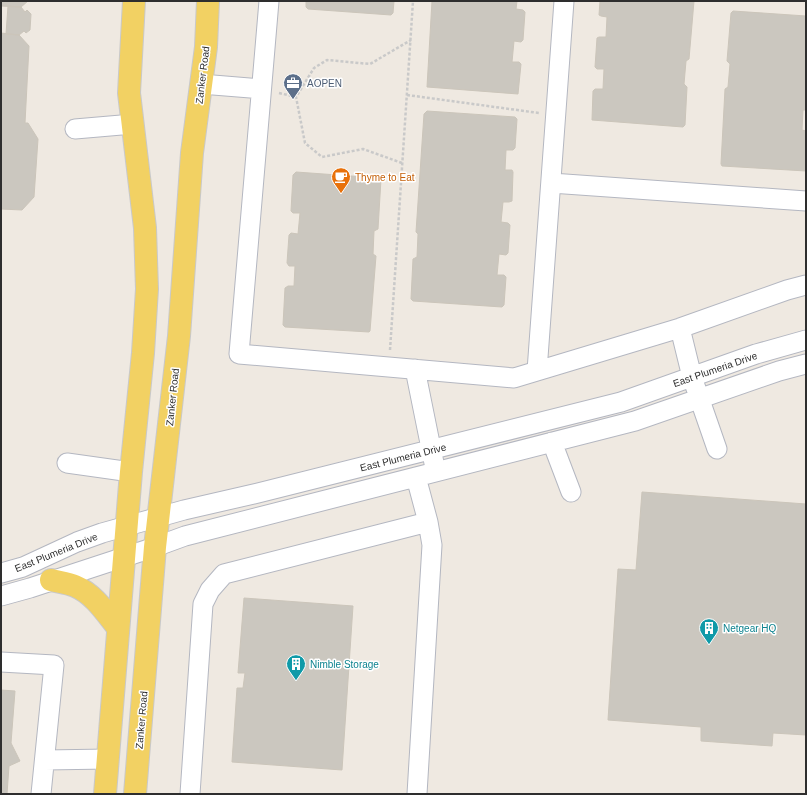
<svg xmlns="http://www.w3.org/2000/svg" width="807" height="795" viewBox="0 0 807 795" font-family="Helvetica,sans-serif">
  <rect width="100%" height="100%" fill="#efe9e1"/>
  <path fill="#cbc7bf" stroke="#cbc5ba" d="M1,1H28L21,7L1,6Z
    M306,1H394L393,13L391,15L308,9L306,7Z
    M432,1H517L516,9L523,10L525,12L523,40L521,42L514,41L512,62H519L521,64L518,94L427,87Z
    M600,1H694L689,59L686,61L684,84L687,87L685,125L683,127L592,120L593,91L595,89H603L604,69H597L595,67L597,38L599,37H606L607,17L601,16L599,15Z
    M8,6L21,7L25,12L27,10L31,14L30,30L26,33L24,31L19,35L6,34Z
    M733,11L806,16V110H803L802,130L806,131V171L722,166L721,164L725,89L728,87L730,64L727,61L731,13Z
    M1,33L19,35L29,46L25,123H28L38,139L34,197L22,210L1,209Z
    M427,111L515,117L517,119L515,148L513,150H506L505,170H512L513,172L512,201L509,202H503L501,222L508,223L510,225L508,253L506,255L499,254L497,275H504L506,277L504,305L502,307L413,301L411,299L413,259L417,257L418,234L416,232L424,114Z
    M296,172L379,178L381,179L378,229L374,231L373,254L376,256L370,331L369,332L285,327L283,325L285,288L288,286H294L295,266H289L287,263L289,235L291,233L298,234L300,213H293L291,211L293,175Z
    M642,492L806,504V735L773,733L772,746L701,741V727L608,720L618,569L636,570Z
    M244,598L353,606L342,770L232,762L237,688H243L245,673H238Z
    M1,690L15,691L11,743L20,761L9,766L7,794H1Z"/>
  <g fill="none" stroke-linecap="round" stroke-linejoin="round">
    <defs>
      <path id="minor" d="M269,1L239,354L514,378L680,328L787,290L806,285
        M201,84L261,89
        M75,129L133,124
        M551,183L806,201
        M680,328L692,377L717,449
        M415,369L434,463
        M537,371L564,1
        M552,442L571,492
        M67,463L131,472
        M416,477L428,522L432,545L417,794
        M1,573L23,567L77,542L102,533L184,510L258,493L621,402L756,354L806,340
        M1,596L30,588L155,547L185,536L635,421L779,371L806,364
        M1,662L54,665L41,794
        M45,760L108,759
        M190,794L203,604L210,590L224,574L428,522"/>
      <path id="major" d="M51,580C59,582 68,583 75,586C94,594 106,613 118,628
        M105,794L131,472L143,353L147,289L145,228L129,93L134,1
        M135,794L155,547L179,336L192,153L206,47L208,1"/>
    </defs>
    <use href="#minor" stroke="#b4b7c1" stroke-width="21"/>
    <use href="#major" stroke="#c9c9c9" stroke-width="24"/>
    <path stroke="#c9c9c9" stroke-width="2.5" stroke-dasharray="3 2" stroke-linecap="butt" d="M279,93L296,97
      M407,95L539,113
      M402,163L363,149L322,157L305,143L296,97L314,68L327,60L370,64L411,40
      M390,350L413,1"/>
    <use href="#minor" stroke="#fff" stroke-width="19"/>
    <use href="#major" stroke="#f2d163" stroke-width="22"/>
  </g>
  <defs>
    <symbol id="office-pin" viewBox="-11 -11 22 30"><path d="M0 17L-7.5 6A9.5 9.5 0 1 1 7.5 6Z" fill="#5c6f8a" stroke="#fff"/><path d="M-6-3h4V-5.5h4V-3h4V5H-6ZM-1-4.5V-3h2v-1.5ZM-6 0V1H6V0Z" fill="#fff"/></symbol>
    <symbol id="cafe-pin" viewBox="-11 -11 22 30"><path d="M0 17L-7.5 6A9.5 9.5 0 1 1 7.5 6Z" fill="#e8710a" stroke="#fff"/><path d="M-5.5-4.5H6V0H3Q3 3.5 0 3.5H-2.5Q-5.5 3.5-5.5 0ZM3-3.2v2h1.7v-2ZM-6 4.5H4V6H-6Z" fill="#fff"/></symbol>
    <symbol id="building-pin" viewBox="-11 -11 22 30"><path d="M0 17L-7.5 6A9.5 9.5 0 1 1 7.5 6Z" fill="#0f9aa8" stroke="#fff"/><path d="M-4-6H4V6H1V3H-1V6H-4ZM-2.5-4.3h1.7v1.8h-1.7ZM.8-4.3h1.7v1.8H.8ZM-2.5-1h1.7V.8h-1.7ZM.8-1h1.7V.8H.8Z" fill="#fff"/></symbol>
  </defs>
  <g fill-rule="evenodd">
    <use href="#office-pin" x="282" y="72" width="22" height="30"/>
    <use href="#cafe-pin" x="330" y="166" width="22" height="30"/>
    <use href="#building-pin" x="698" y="617" width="22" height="30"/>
    <use href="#building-pin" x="285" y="653" width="22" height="30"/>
  </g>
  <g text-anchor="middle" stroke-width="3" stroke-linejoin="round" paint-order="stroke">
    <g font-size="10" fill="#2e2e2e" stroke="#fff">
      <text transform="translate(202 75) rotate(-83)" y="4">Zanker Road</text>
      <text transform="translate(715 369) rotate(-19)" y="4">East Plumeria Drive</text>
      <text transform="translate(172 397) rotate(-84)" y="4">Zanker Road</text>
      <text transform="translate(403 457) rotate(-14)" y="4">East Plumeria Drive</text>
      <text transform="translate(56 552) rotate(-22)" y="4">East Plumeria Drive</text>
      <text transform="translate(141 720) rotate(-85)" y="4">Zanker Road</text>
    </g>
    <g font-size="10" fill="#4e5e75" stroke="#fff" text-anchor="start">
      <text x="307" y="87">AOPEN</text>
    </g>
    <g font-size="10" fill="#c56008" stroke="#fff" text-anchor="start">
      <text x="355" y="181">Thyme to Eat</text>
    </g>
    <g font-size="10" fill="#0d838f" stroke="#fff" text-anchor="start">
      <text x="723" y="632">Netgear HQ</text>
      <text x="310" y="668">Nimble Storage</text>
    </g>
  </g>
  <rect width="807" height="795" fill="none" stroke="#2e2e2e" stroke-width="4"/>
</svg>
